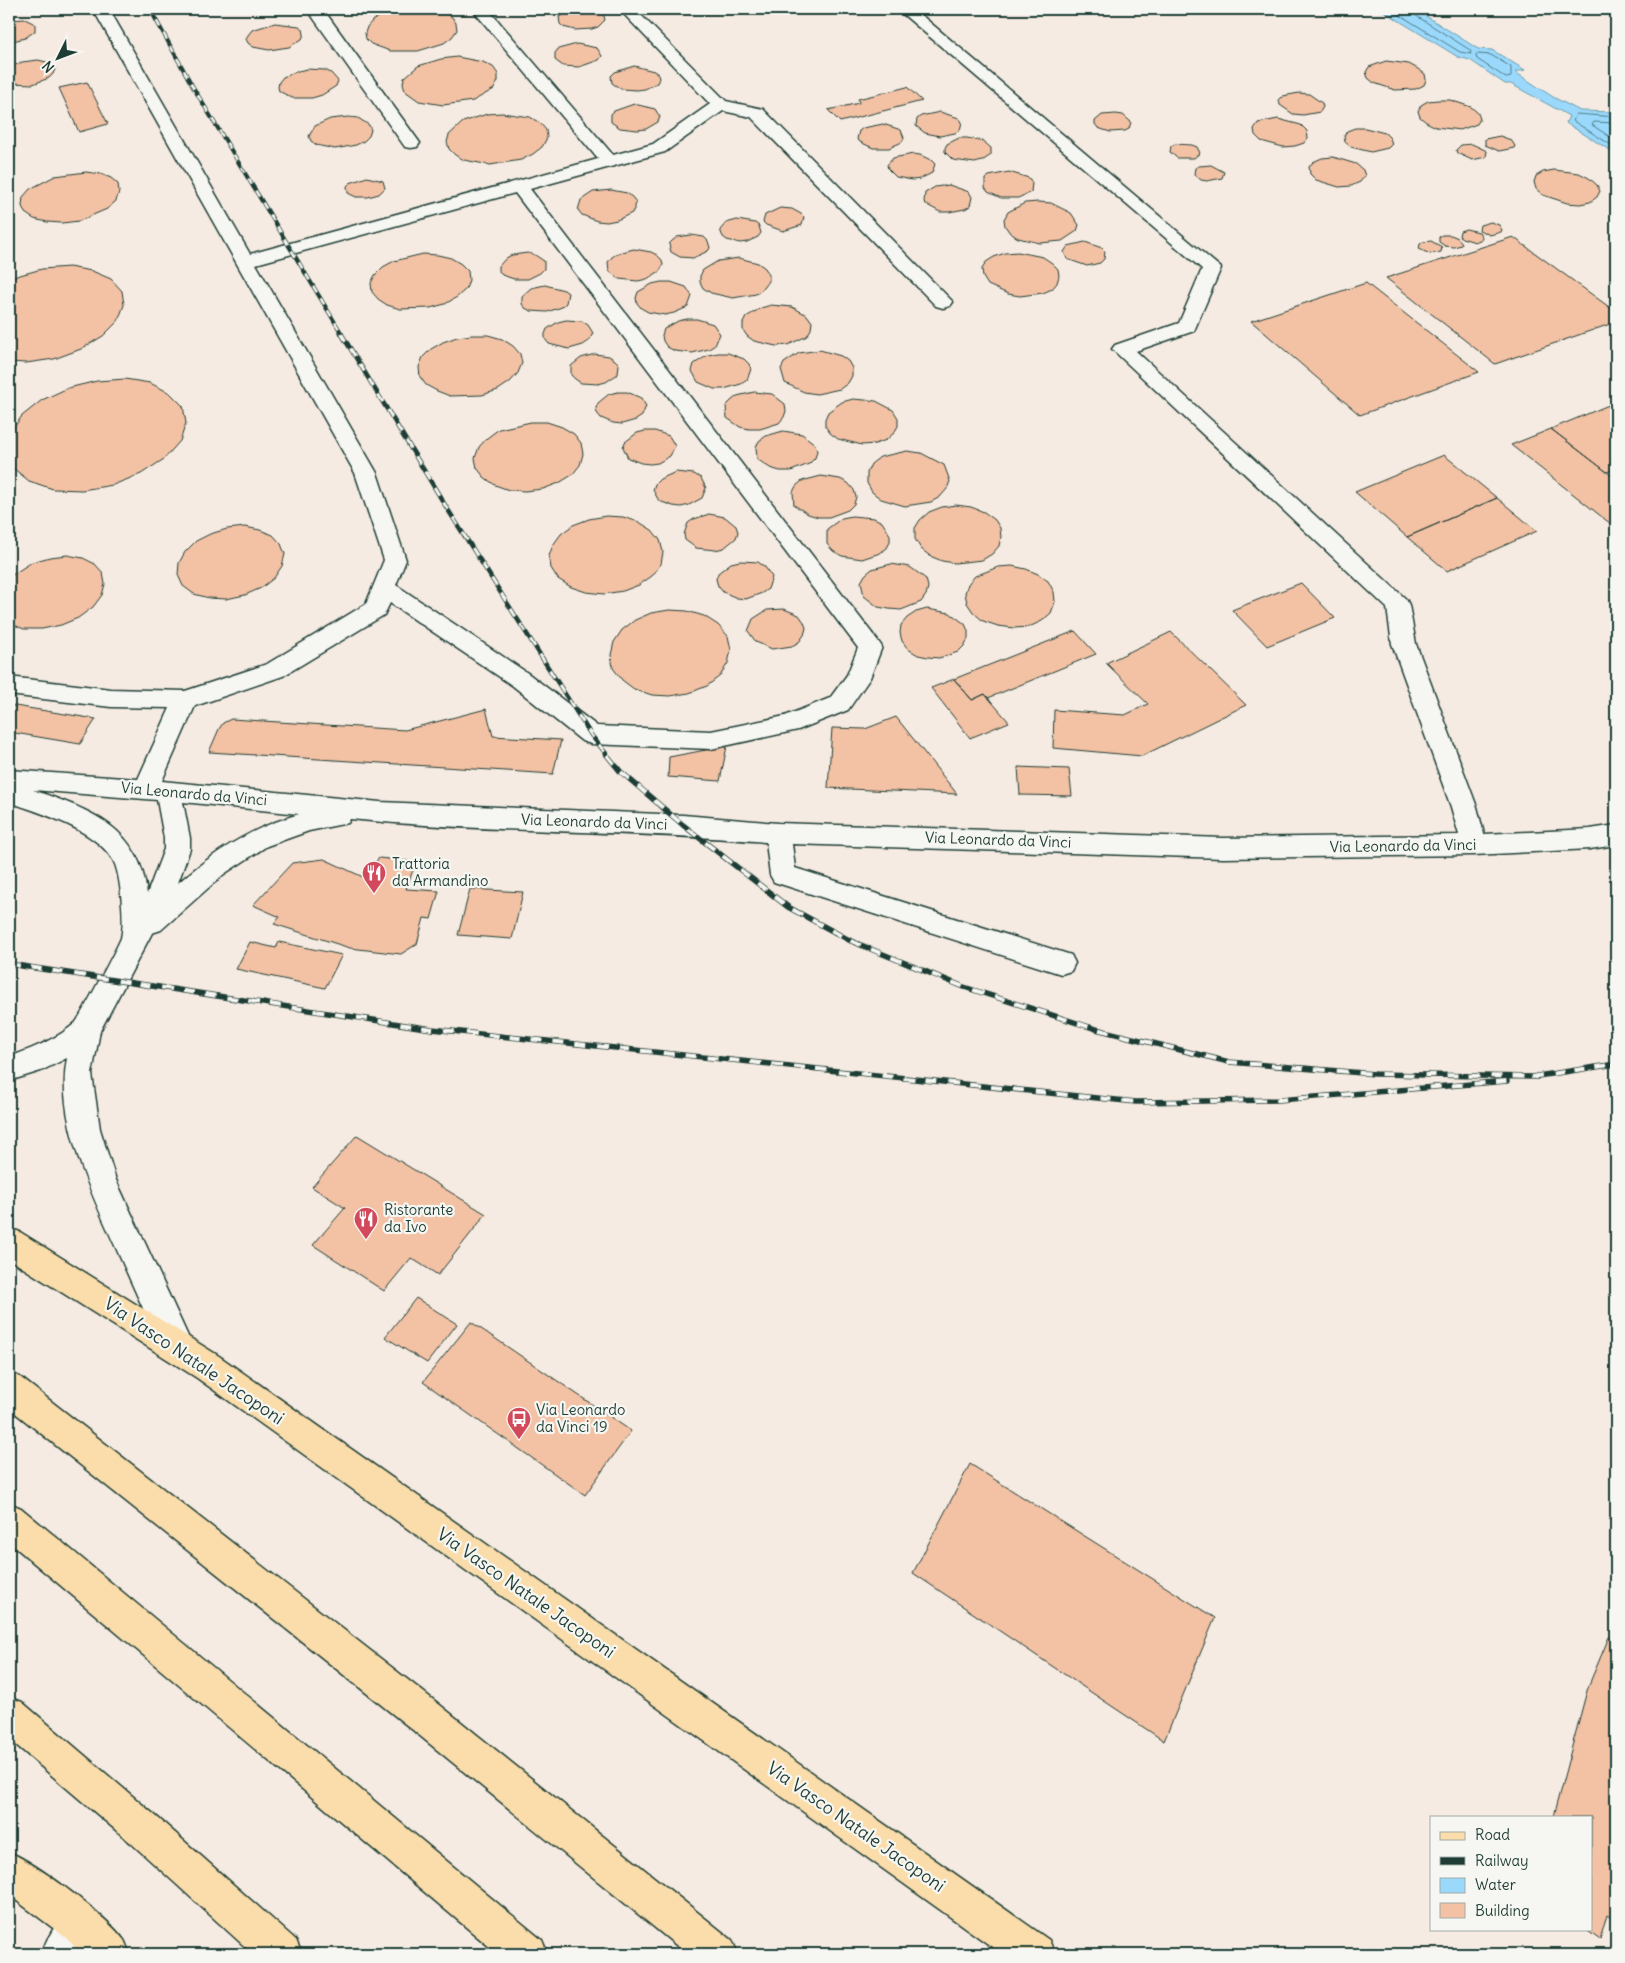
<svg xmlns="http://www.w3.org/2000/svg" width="1625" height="1963" viewBox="0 0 1625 1963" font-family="Delius,sans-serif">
  <rect width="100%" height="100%" fill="#f5ebe2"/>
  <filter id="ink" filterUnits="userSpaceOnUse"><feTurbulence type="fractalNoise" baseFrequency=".02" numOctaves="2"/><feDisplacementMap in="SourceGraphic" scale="10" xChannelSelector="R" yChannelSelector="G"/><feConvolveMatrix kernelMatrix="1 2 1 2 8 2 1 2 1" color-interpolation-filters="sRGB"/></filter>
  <g filter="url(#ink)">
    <path fill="#9ad9fc" stroke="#699bac" d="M1380,9H1415L1478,49L1492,50L1525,70L1515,72L1553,97L1580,111L1616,112V154L1566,123L1569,116L1511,84H1505L1470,60L1458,57Z"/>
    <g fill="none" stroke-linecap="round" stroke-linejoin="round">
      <path stroke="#507b84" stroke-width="1" d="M1390,9L1460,52L1471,54L1470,50L1415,15L1413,9
        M1478,54L1491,55L1511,67V77L1506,78L1477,59L1476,56Z
        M1616,117L1576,114L1573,121L1616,148
        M1616,123L1594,122L1592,125L1616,141"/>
    </g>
    <path fill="#f3c1a4" stroke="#1f3d34" d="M403,9H431L443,12L452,17L456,23L457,30L452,37L444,43L418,51H390L371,44L366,39L365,33L367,27L372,21L380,16Z
      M575,9L595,10L604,16L605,20L598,27L592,29L575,30L563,27L560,24L559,17Z
      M692,9H736L716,13H705Z
      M25,19L35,24V31L25,38L9,42V20Z
      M275,23L299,26L303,29L304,34L302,39L289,47L269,50L253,47L248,43L246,39L248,35L252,30Z
      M577,44L597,48L602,56L599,60L579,67L563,66L555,60V53L558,49Z
      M457,57L483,62L493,67L498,74V81L494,89L473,101L443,105L419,101L405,91L403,84L404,78L418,66L441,59Z
      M38,60L51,63L54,66L55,69L53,74L49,78L33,84L9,83V68L22,62Z
      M1386,61L1409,64L1418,69L1425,74L1426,80L1424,85L1416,89L1395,90L1374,83L1368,78L1366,72L1369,67Z
      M634,66L654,71L658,74L659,79L657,83L645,89L637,90L621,89L612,83L611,76L615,72Z
      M307,69L325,70L331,73L338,81L336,86L322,95L312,98H292L279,91L278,87L279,82L283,77L298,71Z
      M87,82L108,124L79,132L59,88Z
      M907,87L922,101L840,122L828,110L859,103L858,99Z
      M1299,93L1309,94L1322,103L1323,107L1320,112L1303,115L1293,114L1280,105L1279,100L1283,96Z
      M1438,100H1450L1471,107L1478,113L1480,119L1477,124L1460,130L1436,127L1426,122L1420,117L1418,111L1421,105L1428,101Z
      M634,104L655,109L660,117L658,122L646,129L637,130L620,128L611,122V114L614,111Z
      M940,112L959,118L962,122L960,130L955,133L940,136L925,133L916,126L917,119L921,116Z
      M502,113L530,117L540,123L546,130L547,138L542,147L533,154L521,160L490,165L464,160L455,155L449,149L447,142L449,135L463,122L487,114Z
      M1116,114L1123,115L1131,122L1129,129L1125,131L1110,132L1098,128L1095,124V121L1102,115Z
      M348,117L358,118L369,125L371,130L369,136L364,141L356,145L335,149L316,145L311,141L309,136L315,126L330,119Z
      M1278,119L1301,125L1307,131L1308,138L1304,143L1295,146L1283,147L1261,141L1255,135L1254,129L1258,123Z
      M883,124L901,130L904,138L902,142L889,148H873L860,142L857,139L859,131L863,128Z
      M1355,128H1365L1385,133L1390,138L1392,144L1388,148L1371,152L1351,147L1345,142L1344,136L1347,131Z
      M1500,136L1511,140L1515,146L1514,148L1499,151L1485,145V139Z
      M959,138H967L983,141L991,148V155L982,161L975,163L953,160L945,152V148L947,144Z
      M1175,144L1192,145L1197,147L1200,153L1194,158H1177L1170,152L1171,146Z
      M1472,144L1487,151L1486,157L1472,160L1457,153L1456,150L1461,145Z
      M913,154L920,155L931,160L935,164L932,173L920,179L912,180L896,177L888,169L887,165L893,158Z
      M1333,157L1356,164L1363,170L1365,176L1360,182L1351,186L1339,187L1316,180L1310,174L1309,167L1313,162L1322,158Z
      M1211,165L1224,172L1222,178L1207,181L1201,180L1194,174L1195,168L1199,166Z
      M1554,170L1579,173L1589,178L1597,185L1600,191L1597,197L1590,202L1580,204L1567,203L1543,195L1536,189L1534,182L1536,176L1543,172Z
      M86,172L101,174L111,178L118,184L119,192L116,201L107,209L79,221L62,223L47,222L34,219L25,213L22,206L23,197L30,189L55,176Z
      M1009,172L1029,178L1032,183L1031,192L1018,198H1001L988,192L985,188V179L989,176Z
      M367,177L383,181L385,188L379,194L368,197H356L348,193L347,186L350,183Z
      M949,185L969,192L972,197L970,206L965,209L949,212H940L927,205L924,202L925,193L935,187Z
      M611,190L627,193L632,197L636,202L635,207L632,213L617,220L607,222L597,221L582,215L578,210L581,200L593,192Z
      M1038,202L1051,203L1071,213L1079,225L1077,231L1062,241L1040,243L1018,238L1010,233L1005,226L1004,219L1008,212L1025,203Z
      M780,208L792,209L801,214L804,217L802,225L783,231L766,225L763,222L765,215Z
      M737,220L755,223L759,226L761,233L758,237L747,242L740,243L727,240L723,237L720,230L726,223Z
      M1491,222L1499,225L1502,230L1501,232L1490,235L1479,230L1480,225Z
      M1466,229L1479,232L1482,237V239L1475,242L1462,238L1459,236L1460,231Z
      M691,235L704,237L708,241L710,248L708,251L693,258L680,257L671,252L669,244L672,241L677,237Z
      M1442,235H1451L1458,238L1462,243L1461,245L1454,247L1445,246L1439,242V237Z
      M1513,237L1616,312V322L1495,364L1386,278Z
      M1431,241L1442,247L1441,252L1430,254L1419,249L1420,244L1423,242Z
      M1085,242L1102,248L1105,251L1104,259L1100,263L1087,266L1067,259L1064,252L1068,246Z
      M634,249L651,252L657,255L662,260L663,265L660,271L647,279L638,281L619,279L609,271L608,262L612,257L618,253Z
      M1018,252L1043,257L1052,263L1058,269L1059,276L1057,283L1052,289L1043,293L1020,296L1008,294L988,285L983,277L982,269L986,262L994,257L1005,253Z
      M528,253L535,255L544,261V269L540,273L528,279H514L502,275L499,271V266L506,258L512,255Z
      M423,254L438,255L451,258L461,264L468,271L469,280L466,289L457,297L445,304L430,308L400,309L387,305L378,299L372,292L371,283L375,275L383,267L394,261Z
      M739,258L758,263L765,268L769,275V281L764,288L756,294L733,298L711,293L703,288L700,282V276L703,270L718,261Z
      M69,267L92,271L111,279L122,291L124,305L118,321L103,336L81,349L54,359L26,363L9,362V278L42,269Z
      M661,282H671L686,287L692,296L688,307L674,313L665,315L648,312L641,308L637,303L636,298L638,292L652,284Z
      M1366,283L1479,372L1360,415L1251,321Z
      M545,285L564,290L568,293L566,303L562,307L547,312L531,311L525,308L522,304V296L531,288Z
      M771,305L792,307L807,315L812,322L811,329L807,336L788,345L776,346L754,341L747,336L743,330V323L746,317L761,308Z
      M687,319H697L713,324L720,334L715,345L709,349L692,353L675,351L667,347L663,341L662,335L664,329L678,321Z
      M566,320L582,321L588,325L593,333L589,341L583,345L569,349L549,344L545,339V334L547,329L558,322Z
      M472,335H488L502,339L513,346L520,354L522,363L518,373L510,382L498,390L482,395L450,396L437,391L426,385L420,377L419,367L423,357L431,349L443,342L457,337Z
      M820,350L841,356L848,361L852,368V376L848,383L840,389L817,394L804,392L785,383L781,369L784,363L799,353Z
      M718,353H728L744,359L749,364L751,369L747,380L741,384L724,389H714L698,382L692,371L694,364L708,355Z
      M595,354L609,356L615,360L619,364L618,374L606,382L598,384L581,383L575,379L571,375V366L581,358Z
      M125,379L150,383L170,393L183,406L186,423L180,441L164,459L141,474L113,485L82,490L53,489L29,481L13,468L9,458V434L22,416L42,400L68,388L97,381Z
      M618,392H627L641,398L646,406L642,416L636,420L622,424L613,423L601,418L597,413L596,408L598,403L609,394Z
      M754,392L772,394L785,404L786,411L784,417L779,423L760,429H749L740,427L727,418L726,406L731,401L737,396Z
      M853,399L876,401L893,410L898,418V426L894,433L886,440L875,444L862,445L838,439L830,433L825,426V419L828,412L842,402Z
      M1616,402V469L1607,472L1551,429Z
      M531,422H547L562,427L574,434L581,443L583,454L580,465L572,475L559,483L543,489L525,491L509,490L495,485L484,477L477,468L475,458L479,447L487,438L499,429Z
      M1551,429L1616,479V528L1511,445Z
      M645,431H655L669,436L675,446L670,456L658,463L650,464L641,463L628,458L623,447L625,442L637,433Z
      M783,431L802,434L815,444L817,451L815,458L809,464L791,471H780L770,468L757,459L756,447L759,441L766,436Z
      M907,451L921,453L944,465L950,481L947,489L940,497L931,502L905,506L881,499L872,492L867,483V473L871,464L880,457Z
      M1444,455L1497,498L1407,537L1355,492Z
      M676,472L694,474L701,478L706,488L702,498L689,505L681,507L673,506L659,501L653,490L655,484L660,479Z
      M821,476L840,479L848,483L854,490L856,497L854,504L848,510L829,517H818L808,514L794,505L793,492L796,486L802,481Z
      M1497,498L1537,531L1447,571L1407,537Z
      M956,505L971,507L984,512L995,520L1000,528L1001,537L999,546L992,554L982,560L955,563L942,561L930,556L921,549L915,539V528L920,520L929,512L942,507Z
      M709,514L725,517L736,526L738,532L736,538L724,548L715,550L696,548L685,540L684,534L688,523L694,519Z
      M606,516L623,517L639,522L652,530L660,540L663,552L661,564L652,576L639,585L623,591L604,594L586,592L571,587L558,579L551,568L549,556L553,545L561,534L573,525L589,519Z
      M852,516L874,518L882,522L890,535V542L887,548L880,553L862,559L842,556L833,551L827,544V529L842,518Z
      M245,527L260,530L273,535L281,544L285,554L282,566L274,578L261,588L245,595L226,599L209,598L194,594L183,586L178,575L179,563L185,552L196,541L210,534L227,529Z
      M67,555L83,558L95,564L103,573L105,584L102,595L93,607L78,618L61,625L42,629H24L9,623V577L32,562L50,557Z
      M740,561L758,562L765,567L772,577L768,589L762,593L746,599L737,598L723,592L718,586L716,579L718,573L731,563Z
      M891,564L910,567L926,579L928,587L926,595L921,602L901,610L889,609L878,607L864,596L861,582L865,575L872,569Z
      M1012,566L1026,569L1038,574L1048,581L1054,592L1055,602L1051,613L1042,621L1029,627L1014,628L998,626L983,621L973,612L967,603L965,593L968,584L975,576L998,567Z
      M1301,583L1335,618L1267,646L1232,610Z
      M784,609L799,615L804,622L806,628L804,635L799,642L792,646L772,649L756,642L748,631L753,619L767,610Z
      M927,609L950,613L965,624L968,631V639L964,646L958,652L939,658L928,657L918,655L908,649L902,641L900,633L901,625L907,618L916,612Z
      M669,610L687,611L704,616L718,625L728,636L731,650L728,663L720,676L707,686L689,693L670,696L652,695L634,689L622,680L613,668L611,655L614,642L622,630L635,620L651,613Z
      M1075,631L1096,654L988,698L985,694L972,700L954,679Z
      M1171,632L1246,705L1142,756L1053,748L1054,710L1125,715L1148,704L1106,663Z
      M954,679L972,700L985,694L1009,722L970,738L931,688Z
      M9,705L96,719L80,744L9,732Z
      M486,709L493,736L561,740L553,774L209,752L219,729L223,723L231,719L405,730Z
      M896,717L957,794L828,788L832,728L865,729Z
      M727,746L720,781L668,777L669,757Z
      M1018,767L1069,769L1072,796L1020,795Z
      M379,858L416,862L406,889L439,891L431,919L424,918L417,944L401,954L350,948L274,924L280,917L253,905L292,863L324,859L363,877Z
      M470,889L523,892L512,939L458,935Z
      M250,942L276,948L279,942L342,955L325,988L236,969Z
      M357,1135L486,1214L438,1275L411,1258L384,1291L313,1245L345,1208L312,1187Z
      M416,1298L457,1324L427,1363L385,1337Z
      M471,1322L631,1431L585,1495L423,1382Z
      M970,1464L1215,1618L1164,1741L913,1573Z
      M1609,1637L1616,1642V1921L1607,1915L1600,1940L1585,1929H1591V1817H1553L1588,1687Z"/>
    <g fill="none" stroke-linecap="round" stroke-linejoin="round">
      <defs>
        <path id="minor" d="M93,9H109L250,254L598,159L472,9H488L613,155L653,144L710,104L619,9H635L726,101L763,109L953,302L950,306L943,308L936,306L751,117L723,111L665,152L530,189L878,641L882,647L870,678L848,710L798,730L711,749L591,744L582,741L513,686L390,603L384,615L283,676L195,706L162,781L380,802L683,815L778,823L1223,838L1459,835L1451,807L1392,644L1387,608L1112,349L1115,345L1179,323L1202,269L897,9H914L1221,268L1194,331L1136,351L1406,599L1409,605L1416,644L1477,807L1484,834L1590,829L1616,825V845L1590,849L1474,855L1223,858L792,844L795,868L1071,955L1075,963L1071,971L1061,974L774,882L770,875L766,842C628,830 488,833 350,819L348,823L309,831L267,846L224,874L161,930L152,933L100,1031L92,1074L100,1129L116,1180L192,1345L187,1356L176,1361L165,1356C148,1320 132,1284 116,1248C92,1194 55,1119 67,1058L41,1071L9,1081V1057C29,1050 60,1038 76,1022C81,1016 118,946 121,938C125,923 121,874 113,860C94,829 41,813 9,802V770L138,779L170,708L111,707L9,695V677L111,689L185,691L267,664L366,604L384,560L355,473ZM515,193L858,648L847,675L830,698L785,716L711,731L597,726L529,674L396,585L406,560L377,473L256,264ZM33,790L157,800L164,838V849L147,894C140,827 90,810 33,790ZM183,802L299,814C253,827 215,851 178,883L190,849V838Z
          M307,9H323L420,143L417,147L411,148L405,147Z
          M79,1903L93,1909L99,1923L83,1954H41L47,1940L65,1909Z"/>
        <path id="major" d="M9,1228L20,1232L219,1356L1049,1940L1055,1954H1002L197,1378L9,1259Z
          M9,1852C36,1863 107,1916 124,1940C126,1944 128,1950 130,1954H82L65,1937L9,1895Z"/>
        <path id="highway" d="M9,1372L20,1377L440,1705L732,1940L738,1954H687L414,1731L9,1408Z
          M9,1503L21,1508L542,1940L548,1954H498L9,1542Z
          M9,1697L22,1702L157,1817L296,1940L302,1954H253L131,1843L9,1739Z"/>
      </defs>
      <use href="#minor" stroke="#1f3d34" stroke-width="3"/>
      <use href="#major" stroke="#1f3d34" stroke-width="3"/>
      <use href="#highway" stroke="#1f3d34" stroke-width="3"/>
      <use href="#minor" fill="#f6f6f2" fill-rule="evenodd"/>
      <use href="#major" fill="#fbddab" fill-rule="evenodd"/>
      <use href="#highway" fill="#fbddab" fill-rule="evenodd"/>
      <defs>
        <path id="rail-far2" d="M150,9L193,87L342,334"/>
        <path id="rail-far1" d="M341,333L445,505L591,735L608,756"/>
        <path id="rail" d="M607,755L620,771L683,825L788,907L851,941L964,987L1096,1029L1229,1062L1375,1074L1537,1077
          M9,964L432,1029L1136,1102L1279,1100L1507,1081
          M1531,1077L1616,1064"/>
      </defs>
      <use href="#rail-far2" stroke="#1f3d34" stroke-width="4"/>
      <use href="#rail-far1" stroke="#1f3d34" stroke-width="4.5"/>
      <use href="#rail" stroke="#1f3d34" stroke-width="5.5"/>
      <use href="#rail-far2" stroke="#f6f6f2" stroke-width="2.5" stroke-dasharray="7" stroke-linecap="butt"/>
      <use href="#rail-far1" stroke="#f6f6f2" stroke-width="3" stroke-dasharray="9" stroke-linecap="butt"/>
      <use href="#rail" stroke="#f6f6f2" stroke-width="4" stroke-dasharray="11" stroke-linecap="butt"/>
    </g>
  </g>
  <defs>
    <symbol id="restaurant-pin" viewBox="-11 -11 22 30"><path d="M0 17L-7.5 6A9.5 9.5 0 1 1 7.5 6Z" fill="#d1495b" stroke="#f6f6f2"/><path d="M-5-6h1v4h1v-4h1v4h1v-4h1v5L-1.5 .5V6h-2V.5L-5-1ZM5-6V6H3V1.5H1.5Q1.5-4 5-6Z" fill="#fff"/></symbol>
    <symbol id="bus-pin" viewBox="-11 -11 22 30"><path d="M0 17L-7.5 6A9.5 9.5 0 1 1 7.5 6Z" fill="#d1495b" stroke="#f6f6f2"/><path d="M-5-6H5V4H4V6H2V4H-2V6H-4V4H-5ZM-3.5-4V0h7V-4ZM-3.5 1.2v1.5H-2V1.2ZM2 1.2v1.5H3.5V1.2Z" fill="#fff"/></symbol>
  </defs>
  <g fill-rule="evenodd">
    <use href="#restaurant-pin" x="360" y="859" width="28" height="38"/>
    <use href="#restaurant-pin" x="352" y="1205" width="28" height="38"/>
    <use href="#bus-pin" x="505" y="1405" width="28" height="38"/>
  </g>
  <g text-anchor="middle" stroke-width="4.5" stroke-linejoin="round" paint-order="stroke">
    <g font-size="15" fill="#1f3d34" stroke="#f6f6f2">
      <text transform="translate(194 794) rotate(5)" y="5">Via Leonardo da Vinci</text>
      <text transform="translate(594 822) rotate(2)" y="5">Via Leonardo da Vinci</text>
      <text transform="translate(998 840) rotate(2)" y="5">Via Leonardo da Vinci</text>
      <text transform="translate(1403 846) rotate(-1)" y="5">Via Leonardo da Vinci</text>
    </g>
    <g font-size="15" fill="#1f3d34" stroke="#f6f6f2" text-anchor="start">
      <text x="392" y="869">Trattoria<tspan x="392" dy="17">da Armandino</tspan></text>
      <text x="384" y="1215">Ristorante<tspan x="384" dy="17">da Ivo</tspan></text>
      <text x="536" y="1415">Via Leonardo<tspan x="536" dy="17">da Vinci 19</tspan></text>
    </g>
    <g font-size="18" fill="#1f3d34" stroke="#f6f6f2">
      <text transform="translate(194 1361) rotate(34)" y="6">Via Vasco Natale Jacoponi</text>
      <text transform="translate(526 1593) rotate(35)" y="6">Via Vasco Natale Jacoponi</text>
      <text transform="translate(856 1827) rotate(35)" y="6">Via Vasco Natale Jacoponi</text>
    </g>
  </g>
  <rect width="1625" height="1963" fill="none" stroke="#f6f6f2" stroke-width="30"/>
  <rect x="15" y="15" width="1595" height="1933" fill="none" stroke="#1f3d34" stroke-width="2" filter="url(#ink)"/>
  <rect x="1430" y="1816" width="162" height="115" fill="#f6f6f2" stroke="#a0aca6"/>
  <rect x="1440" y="1832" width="25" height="8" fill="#fbddab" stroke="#a0aca6"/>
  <text x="1475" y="1840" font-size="15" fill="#1f3d34">Road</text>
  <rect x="1440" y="1857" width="25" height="8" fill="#1f3d34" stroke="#a0aca6"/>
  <text x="1475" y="1866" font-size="15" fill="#1f3d34">Railway</text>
  <rect x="1440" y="1878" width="25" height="15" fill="#9ad9fc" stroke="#a0aca6"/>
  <text x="1475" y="1890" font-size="15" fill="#1f3d34">Water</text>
  <rect x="1440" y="1903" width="25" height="15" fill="#f3c1a4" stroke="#a0aca6"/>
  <text x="1475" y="1916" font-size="15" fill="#1f3d34">Building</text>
  <g transform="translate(58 58) rotate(228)" stroke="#f6f6f2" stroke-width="4" paint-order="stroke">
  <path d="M0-4L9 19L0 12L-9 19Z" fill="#1f3d34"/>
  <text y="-8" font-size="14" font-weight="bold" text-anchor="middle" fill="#1f3d34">N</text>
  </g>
</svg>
